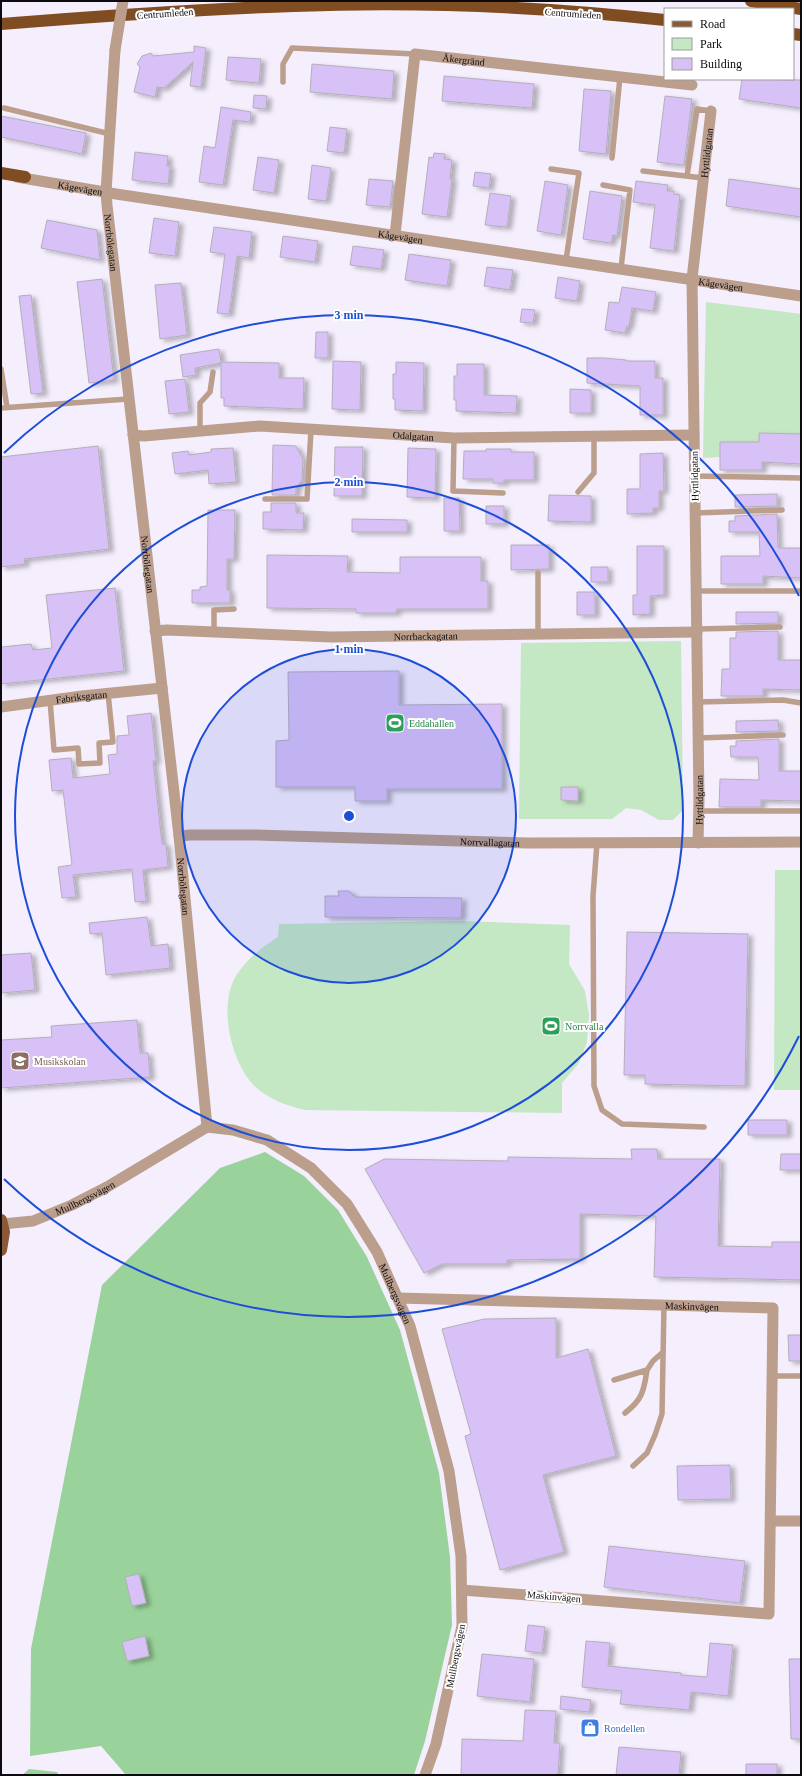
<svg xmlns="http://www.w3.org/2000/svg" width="802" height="1776" viewBox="0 0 802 1776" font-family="'Times New Roman',serif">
  <defs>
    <filter id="shadow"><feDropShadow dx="4.5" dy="2.5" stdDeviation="2" flood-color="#0004"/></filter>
  </defs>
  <rect width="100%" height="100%" fill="#f4eefd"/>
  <path fill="#c4e7c4" d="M706,302L801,314V434L759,433V442H721L720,457L703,458Z
    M681,641L683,810L673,820H659L641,810L626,808L612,819H519L521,643Z
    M775,870H801V1090H774Z
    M462,921L570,925L569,964L585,991L589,1015L587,1042L579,1063L562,1083V1113L305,1110C288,1106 271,1100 258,1089C233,1069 220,1013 232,984C241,964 260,948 278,937L279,924Z"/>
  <path fill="#9ad29b" d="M265,1152L304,1176L338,1210L367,1257L400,1330L439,1473L450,1557L452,1625L425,1741L414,1775H126L101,1746L30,1756L31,1649L102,1285L220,1168Z
    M29,1769L57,1772L59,1775H22Z"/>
  <path fill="#d8c1f6" stroke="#b4aebc" filter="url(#shadow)" d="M194,46L206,48L201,87L190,86L193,62L164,88L157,87L155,97L134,92L140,67L137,64L142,56L151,53L153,56L194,52Z
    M228,57L261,59L259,83L226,80Z
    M312,64L394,71L392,99L310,92Z
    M444,76L534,84L532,108L442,101Z
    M742,79L801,80V108L739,99Z
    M584,89L611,91L606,154L579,151Z
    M254,95L267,96L266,109L253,108Z
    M665,96L692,99L684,165L657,162Z
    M221,107L251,112L250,122L233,120L223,185L199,182L204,146L215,148Z
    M1,116L86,133L82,154L1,137Z
    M330,127L347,129L344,153L327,151Z
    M135,152L168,156L167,166H170L168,184L132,180Z
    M434,153L445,154L444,159L452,160L450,179H452L447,217L422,214L429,157L433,158Z
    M258,157L279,160L274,193L253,190Z
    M312,165L331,168L326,201L308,199Z
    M475,172L491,174L489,188L473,186Z
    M369,179L393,181L390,207L366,205Z
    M729,179L801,189V217L726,206Z
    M545,181L568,185L561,235L537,231Z
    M636,181L668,185L667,191H674V194L680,195L674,251L650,248L655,205L633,202Z
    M590,191L622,196L617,236L613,235L611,243L583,239Z
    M490,193L511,196L507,227L485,225Z
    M154,218L179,222L175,256L149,253Z
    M47,220L97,230L100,260L41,248Z
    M214,227L252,232L249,258L237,256L229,314L217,313L225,254L210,252Z
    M283,236L318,241L315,262L280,257Z
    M353,246L384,250L381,269L350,265Z
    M409,254L451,260L447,286L405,280Z
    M487,267L513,270L510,290L484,286Z
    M558,277L580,281L577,301L555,298Z
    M102,279L114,380L89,383L77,282Z
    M181,283L187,335L160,339L155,285Z
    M622,287L656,292L653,311L632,308L629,326H627L625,333L605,330L609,302L619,303Z
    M31,295L43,393L31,394L19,296Z
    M522,309L535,310L533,323L520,322Z
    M316,332H328V358H315Z
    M219,349L221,363L195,368L196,375L183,377L180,355Z
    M587,358H604L626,360V361H655V378H663V415H640V386L587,383Z
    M333,361L361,362L360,410L332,409Z
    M221,362L279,363V378H304L303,409L224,406V398H221Z
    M396,362L424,363L423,411L395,410V399H393V374H396Z
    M457,364H484V395L517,396L516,413L456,411V400H454V376H457Z
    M185,379L189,412L169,414L165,381Z
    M570,389L591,390V413H570Z
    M759,433L801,434V464L762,462V470H720V442H759Z
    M273,445L296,446L303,459L302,480L296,488V495H272Z
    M98,446L109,549L24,559L25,564L1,567V457Z
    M335,447H363L362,496H334Z
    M233,448L236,482L209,484L208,470L175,474L172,453L188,451L189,455L211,452V449Z
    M408,448L436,449L435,498L407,497Z
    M486,449H511V452H534V480H504V483H493V479H463L464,451H486Z
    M663,453L664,491H659V508H653V513L627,514V489H640V454Z
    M777,494V506L735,507V495Z
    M549,495L591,496V522L548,521Z
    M444,498H459L460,531H444Z
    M271,503H296V513H304L303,530L263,529V512H271Z
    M486,506H504V524H486Z
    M208,510H235L234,559H227V590H230V603H192V590H200V587L207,586Z
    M777,514L778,548H801V578L763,576V584H721V556H760L759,532H729V521H735V516Z
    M352,519L407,520V532H352Z
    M511,545H549V569L511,570Z
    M637,546H664V595L650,596V614L633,615V595H637Z
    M267,555L348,556L347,572L400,573V557H481V581H488V609H397L396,613H356V609L267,608Z
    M591,567H608V582H591Z
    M115,588L124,671L1,684V647L31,644L33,650L52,648L46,595Z
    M577,592H595V615H577Z
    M736,612H778V623L736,624Z
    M778,631V660H801V690L763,689V696H721L722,669H730V638H736V632Z
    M399,671V705L502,704V789H387V801H355V787H276V741L289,740L288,672Z
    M151,713L156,761H153L162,844H166L168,867L143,870L146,901L135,902L132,869L73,875L76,897L62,898L58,867L72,865L63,790L52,791L49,760L71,758L73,778L110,774L108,755L117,754V736L129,735L127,716Z
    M778,720L779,731L736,732V721Z
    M779,739V771H801V801L761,800V807H719L720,779L759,780L758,757H731L730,746H736V741Z
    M561,787H578V801L561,800Z
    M338,891H349L355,897L462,898L461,918L325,917V896H339Z
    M147,917L151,946L168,944L170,968L106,975L102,933L90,934L89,923Z
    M627,932L748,934L745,1086L645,1084V1075H624Z
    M31,953L35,990L1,993V955Z
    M137,1020L140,1053H148L150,1077L1,1088V1040L52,1037L51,1026Z
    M748,1120H787V1135H748Z
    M631,1149H657L658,1159H720L718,1246L772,1247V1242H801V1280L654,1277L656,1216L580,1214V1259L507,1260V1264H442L424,1273L365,1169L384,1159L508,1161V1157L632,1159Z
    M781,1154H801V1170H780Z
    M556,1318V1358L588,1349L616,1456L543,1475L564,1552L500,1570L465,1436L471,1434L442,1329L484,1319Z
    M788,1335H801V1361H789Z
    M730,1465L731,1499L678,1500L677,1466Z
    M609,1546L745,1561L740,1603L604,1587Z
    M139,1574L146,1603L132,1606L125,1577Z
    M528,1625L545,1627L542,1653L525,1651Z
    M145,1636L149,1656L127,1661L122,1642Z
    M586,1641L610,1643L608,1666L681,1673V1675L707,1677L710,1643L733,1645L728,1696L691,1692L689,1710L620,1704L622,1691L582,1687Z
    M482,1654L534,1659L530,1702L477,1696Z
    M789,1659H801V1739H791Z
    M561,1696L591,1700L589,1712L560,1709Z
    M525,1710L556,1711L554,1743H560L558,1775H461L462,1739L523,1741Z
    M619,1747L681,1752L679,1775H616Z
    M746,1764H777V1775H746Z"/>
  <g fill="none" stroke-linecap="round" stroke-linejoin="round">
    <path stroke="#bb9e8b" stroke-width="5.5" d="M283,82V64L292,48L415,54
      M4,108L110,134
      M612,158L620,77
      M551,169L579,173L566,260
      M643,171L703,178
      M687,176L697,109L711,111
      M603,185L630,190L621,268
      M1,369L7,407
      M1,408L128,399
      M200,431V403L210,392L213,372
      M454,438L453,491L503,493
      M694,476L801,478
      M578,492L594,473V437
      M265,499H307L311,430
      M695,513L782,510
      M538,573V634
      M696,591H801
      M697,629L780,627
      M214,632V610L234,609
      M50,700L54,750L78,748L79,764L100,763L99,743L113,742L108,693
      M697,702L783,700L801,703
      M698,738L783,735
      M698,811H801
      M597,843L593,896L594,1086L602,1110L622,1124L704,1127
      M773,1376H801
      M614,1380L647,1370L653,1361L663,1352
      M625,1413C642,1400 644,1391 647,1370
      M633,1466L647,1453L655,1435L662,1414L664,1305"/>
    <g stroke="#bb9e8b" stroke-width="11">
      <path id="s1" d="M115,50L106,192L107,205L179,836L207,1127"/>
      <path id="s2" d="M17,177L116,194L801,296"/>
      <path id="s3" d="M395,235L415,54L692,85"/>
      <path id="s4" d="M133,435L144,436L260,426L454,438L694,435"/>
      <path id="s5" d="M155,631L167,630L331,637L697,632"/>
      <path id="s6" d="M1,707L82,696L162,688"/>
      <path id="s7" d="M179,836L190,835H256L528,843L801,842"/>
      <path id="s8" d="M698,843L699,800L692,279L711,111"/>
      <path id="s9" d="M3,1224L33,1221L72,1205L107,1187L207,1127L233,1130L267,1140L311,1168L347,1204L377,1252L410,1326L449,1471L461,1556L462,1626L436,1744L425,1775"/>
      <path id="s10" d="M398,1298L773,1308L769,1614L462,1590"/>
      <path d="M771,1521H801"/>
    </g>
    <path stroke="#8a5935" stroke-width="12" d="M1,1220L4,1232L1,1250"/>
    <path stroke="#804c22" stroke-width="12" d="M751,1L801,9
      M1,24C99,16 197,9 294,6C415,1 545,7 665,20
      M793,34L801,35
      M1,173L25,177"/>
    <path stroke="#bb9e8b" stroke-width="11" d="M115,50L123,1"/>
  </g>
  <circle cx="349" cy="816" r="167" fill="#1d4ed8" fill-opacity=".12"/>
  <g fill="none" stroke="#1d4ed8" stroke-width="2">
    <circle cx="349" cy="816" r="167"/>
    <circle cx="349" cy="816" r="334"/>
    <path d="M799 1036A501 501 0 0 1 4 1179M4 453A501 501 0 0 1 799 596"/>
  </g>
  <defs>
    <symbol id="stadium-square" viewBox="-11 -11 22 22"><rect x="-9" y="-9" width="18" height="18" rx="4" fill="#2e9e5b" stroke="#fff"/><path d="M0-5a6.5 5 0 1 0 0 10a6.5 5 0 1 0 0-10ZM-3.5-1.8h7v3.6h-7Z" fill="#fff"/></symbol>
    <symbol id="school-square" viewBox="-11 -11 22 22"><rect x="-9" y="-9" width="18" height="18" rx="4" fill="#8d6e63" stroke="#fff"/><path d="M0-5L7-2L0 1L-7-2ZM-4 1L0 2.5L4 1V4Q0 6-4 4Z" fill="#fff"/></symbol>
    <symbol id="shop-square" viewBox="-11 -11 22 22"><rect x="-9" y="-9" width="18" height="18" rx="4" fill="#3f7fe0" stroke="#fff"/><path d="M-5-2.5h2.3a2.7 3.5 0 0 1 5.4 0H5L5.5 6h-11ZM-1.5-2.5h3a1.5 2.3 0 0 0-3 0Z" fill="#fff"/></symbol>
  </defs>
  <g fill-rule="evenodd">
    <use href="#stadium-square" x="384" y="712" width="22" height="22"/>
    <use href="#stadium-square" x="540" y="1015" width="22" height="22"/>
    <use href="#school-square" x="9" y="1050" width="22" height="22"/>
    <use href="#shop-square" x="579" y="1717" width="22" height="22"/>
  </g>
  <g text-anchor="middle" stroke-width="4" stroke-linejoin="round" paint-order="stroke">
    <g font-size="10" fill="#0c0a0f" stroke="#fff">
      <text transform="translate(165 13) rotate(-4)" y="4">Centrumleden</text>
      <text transform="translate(573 13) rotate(4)" y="4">Centrumleden</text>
      <text dy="4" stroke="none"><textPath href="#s3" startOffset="231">Åkergränd</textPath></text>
      <text dy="4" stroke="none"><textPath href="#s8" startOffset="691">Hyttlidgatan</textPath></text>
      <text dy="4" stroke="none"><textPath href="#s2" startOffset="64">Kågevägen</textPath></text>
      <text dy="4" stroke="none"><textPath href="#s2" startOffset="388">Kågevägen</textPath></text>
      <text dy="4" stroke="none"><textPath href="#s1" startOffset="193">Norrbölegatan</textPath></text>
      <text dy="4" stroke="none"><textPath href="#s2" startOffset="712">Kågevägen</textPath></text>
      <text dy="4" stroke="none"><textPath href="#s4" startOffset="281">Odalgatan</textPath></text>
      <text transform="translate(694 476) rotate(-91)" y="4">Hyttlidgatan</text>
      <text dy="4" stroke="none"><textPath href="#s1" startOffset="517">Norrbölegatan</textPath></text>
      <text dy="4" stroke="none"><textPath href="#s5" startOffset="271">Norrbackagatan</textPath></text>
      <text dy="4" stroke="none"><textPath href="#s6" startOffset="81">Fabriksgatan</textPath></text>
      <text dy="4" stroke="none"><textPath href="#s8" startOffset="43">Hyttlidgatan</textPath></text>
      <text dy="4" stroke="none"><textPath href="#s7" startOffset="311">Norrvallagatan</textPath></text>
      <text dy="4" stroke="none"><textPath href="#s1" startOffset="841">Norrbölegatan</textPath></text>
      <text dy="4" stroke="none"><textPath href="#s9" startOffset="87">Mullbergsvägen</textPath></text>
      <text dy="4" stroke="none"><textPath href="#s9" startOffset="495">Mullbergsvägen</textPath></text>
      <text dy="4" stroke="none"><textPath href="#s10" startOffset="294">Maskinvägen</textPath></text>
      <text transform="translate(554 1596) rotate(5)" y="4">Maskinvägen</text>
      <text transform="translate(455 1656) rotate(-79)" y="4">Mullbergsvägen</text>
    </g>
    <g font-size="10" fill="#27864d" stroke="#fff" text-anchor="start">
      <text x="409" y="727">Eddahallen</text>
      <text x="565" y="1030">Norrvalla</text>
    </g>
    <g font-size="10" fill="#785e54" stroke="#fff" text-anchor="start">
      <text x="34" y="1065">Musikskolan</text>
    </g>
    <g font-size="10" fill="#366cbe" stroke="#fff" text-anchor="start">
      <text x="604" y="1732">Rondellen</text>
    </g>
  </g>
  <circle cx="349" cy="816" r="6" fill="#1d4ed8" stroke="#fff" stroke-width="2"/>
  <g font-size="12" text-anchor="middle" font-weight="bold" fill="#1d4ed8" stroke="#fff" stroke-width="4" stroke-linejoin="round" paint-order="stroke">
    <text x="349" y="319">3 min</text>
    <text x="349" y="486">2 min</text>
    <text x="349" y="653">1 min</text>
  </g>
  <rect width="802" height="1776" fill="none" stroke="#0c0a0f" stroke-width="4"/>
  <rect x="664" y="8" width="130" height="72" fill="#ffffff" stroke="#9e9d9f"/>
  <rect x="672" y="21" width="20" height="6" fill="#8a5935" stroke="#9e9d9f"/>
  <text x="700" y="28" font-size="12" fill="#0c0a0f">Road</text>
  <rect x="672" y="38" width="20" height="12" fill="#c4e7c4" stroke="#9e9d9f"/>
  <text x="700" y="48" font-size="12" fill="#0c0a0f">Park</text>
  <rect x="672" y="58" width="20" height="12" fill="#d8c1f6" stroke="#9e9d9f"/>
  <text x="700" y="68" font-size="12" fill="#0c0a0f">Building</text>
</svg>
